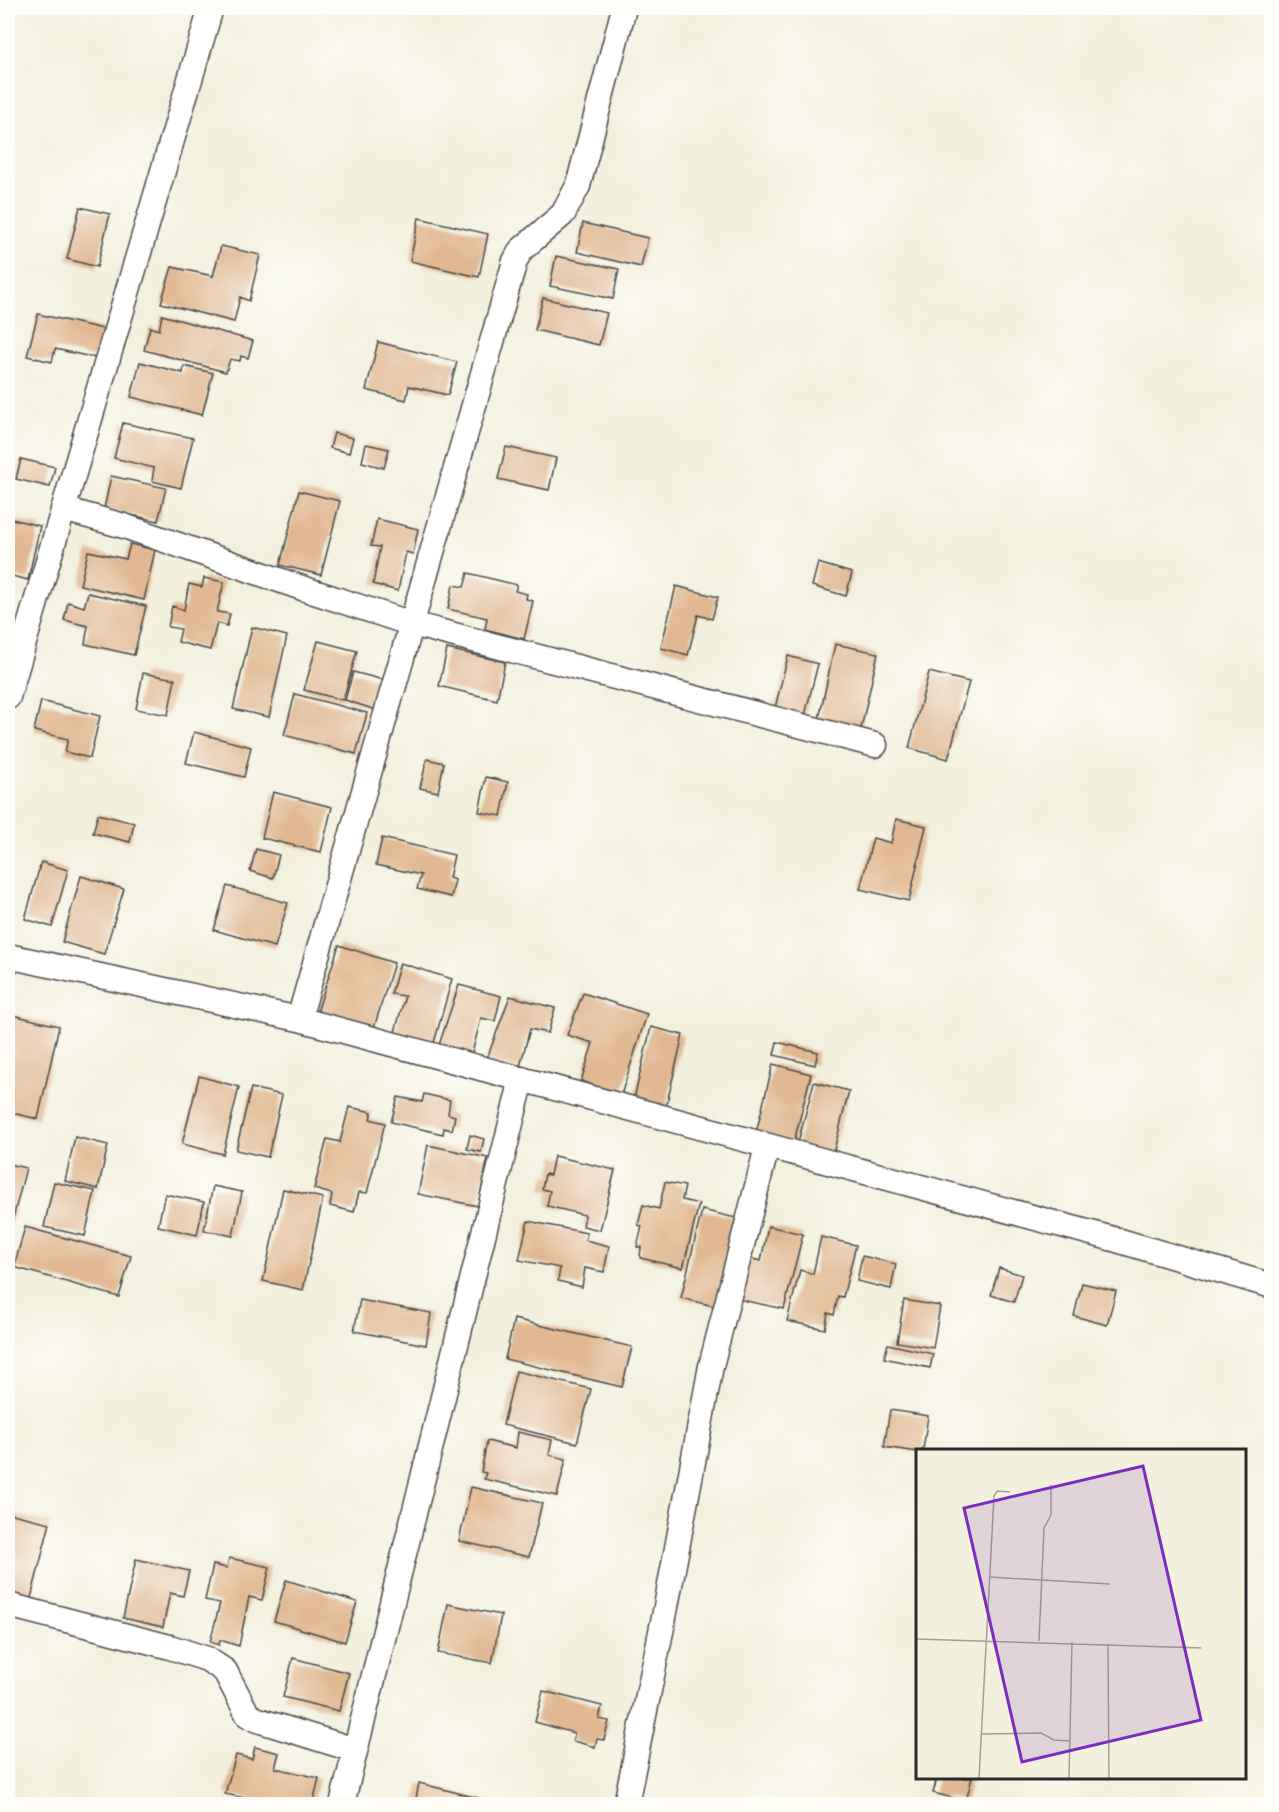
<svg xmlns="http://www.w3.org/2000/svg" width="1279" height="1812" viewBox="0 0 1279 1812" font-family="Vollkorn,serif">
  <rect width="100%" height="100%" fill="#fdfcf7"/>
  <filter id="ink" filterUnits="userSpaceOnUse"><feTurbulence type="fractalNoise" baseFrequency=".0167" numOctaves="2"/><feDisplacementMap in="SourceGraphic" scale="12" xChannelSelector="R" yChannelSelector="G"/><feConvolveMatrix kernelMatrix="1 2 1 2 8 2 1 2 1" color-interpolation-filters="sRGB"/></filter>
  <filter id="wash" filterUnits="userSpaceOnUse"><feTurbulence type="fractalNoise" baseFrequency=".008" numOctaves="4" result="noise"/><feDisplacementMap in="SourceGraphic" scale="24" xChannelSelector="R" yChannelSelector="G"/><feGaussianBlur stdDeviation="1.35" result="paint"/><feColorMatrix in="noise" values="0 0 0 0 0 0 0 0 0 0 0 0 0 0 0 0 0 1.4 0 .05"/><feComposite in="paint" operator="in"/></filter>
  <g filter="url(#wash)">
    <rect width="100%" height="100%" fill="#f3f0dd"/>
    <g id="blocks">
      <path fill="#e1b891" d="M80,207L110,214L97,267L67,259Z
        M419,218L488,234L479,277L410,261Z
        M583,223L648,238L641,267L577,252Z
        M221,246L260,255L249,301L240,297L234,322L161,303L172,267L213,276Z
        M556,256L619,269L613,299L550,286Z
        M543,298L607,313L599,345L535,330Z
        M38,314L103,329L96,358L55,349L52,362L27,356Z
        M162,315L253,341L248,358L241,356L240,361L230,359L226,372L144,350L150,327L159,330Z
        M378,342L457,362L448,395L409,386L406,400L366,390Z
        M140,362L183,373L184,366L213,373L202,415L131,397Z
        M123,423L193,438L181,488L152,481L154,468L114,458Z
        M334,433L353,438L349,453L330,448Z
        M366,444L389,449L384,468L362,462Z
        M506,447L556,458L549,490L498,479Z
        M21,459L55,467L50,487L16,479Z
        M111,476L166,488L158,521L104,509Z
        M299,491L340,501L321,575L280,565Z
        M8,518L40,526L28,580L8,575Z
        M377,519L418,529L413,554L406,552L398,591L373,584L380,547L371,546Z
        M130,544L155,550L144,600L80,585L88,551L126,559Z
        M818,563L852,573L846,596L812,586Z
        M468,573L517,585L515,591L527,594L526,599L533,601L524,639L485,629L487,618L448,609L453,585L464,587Z
        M204,578L224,582L217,612L230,614L227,626L217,623L210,650L178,642L181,629L168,627L172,606L184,610L189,584L202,587Z
        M676,586L718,597L712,619L698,615L688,655L661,648Z
        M88,593L146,606L134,655L85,644L88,626L64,620L68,602L84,607Z
        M252,627L287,636L269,717L233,709Z
        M318,641L357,651L343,700L304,690Z
        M835,644L878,653L860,733L818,724Z
        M447,649L505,662L497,700L439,686Z
        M788,656L818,664L805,715L775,708Z
        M353,672L384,680L376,710L345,700Z
        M929,672L969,682L948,759L909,748Z
        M143,673L175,679L168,715L136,709Z
        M295,694L367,713L356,754L284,735Z
        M41,701L100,716L90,758L65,752L68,739L34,731Z
        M194,732L251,747L244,777L186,763Z
        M427,759L444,763L438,792L420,788Z
        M486,777L508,782L501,816L479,812Z
        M273,792L332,807L321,852L262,838Z
        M98,814L134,823L130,842L93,833Z
        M896,819L926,826L909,901L860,889L873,838L891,843Z
        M382,838L454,855L449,878L455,880L451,897L417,889L421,875L376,865Z
        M256,849L279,855L273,878L250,871Z
        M41,862L68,870L52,927L25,919Z
        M81,876L124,889L104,954L62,942Z
        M227,886L288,903L275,947L214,930Z
        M339,945L394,963L373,1031L317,1012Z
        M400,963L452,979L432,1050L393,1039L405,996L391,994Z
        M459,985L501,996L495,1021L481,1018L470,1061L437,1051Z
        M583,993L647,1014L621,1095L581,1081L593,1043L567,1035Z
        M510,996L555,1008L548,1033L530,1029L519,1070L486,1061Z
        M8,1014L59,1026L38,1119L8,1112Z
        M651,1027L683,1035L665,1111L633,1103Z
        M777,1042L818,1052L815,1065L774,1055Z
        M773,1064L811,1074L794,1142L756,1133Z
        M199,1076L239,1087L223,1154L182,1144Z
        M814,1082L849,1091L833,1154L797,1146Z
        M251,1088L282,1095L268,1157L236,1150Z
        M424,1094L450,1100L448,1114L455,1116L452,1130L444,1128L443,1134L391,1122L398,1097L422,1102Z
        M349,1107L372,1112L370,1119L385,1123L367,1193L359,1192L354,1212L330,1206L332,1194L314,1189L327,1139L340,1142Z
        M470,1135L484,1139L481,1152L467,1149Z
        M75,1137L108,1145L98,1189L65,1181Z
        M428,1145L488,1158L478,1206L418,1194Z
        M554,1156L615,1170L600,1230L583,1226L585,1215L547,1206L550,1191L542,1189L545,1174L550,1175Z
        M8,1164L26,1168L8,1238Z
        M54,1182L95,1191L85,1236L44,1227Z
        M665,1182L685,1186L682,1200L699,1204L683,1268L640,1258L641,1247H637L642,1226L638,1225L643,1205L659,1209Z
        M213,1186L242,1192L233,1236L204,1230Z
        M283,1189L323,1198L303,1290L263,1281Z
        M165,1194L204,1202L197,1235L158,1226Z
        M702,1210L736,1218L726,1259L722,1308L681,1298Z
        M528,1221L587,1233L585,1240L609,1246L604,1272L585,1268L582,1287L558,1281L560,1268L519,1260Z
        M768,1226L803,1234L784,1309L737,1299L748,1258L761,1261Z
        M25,1227L131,1256L119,1297L14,1267Z
        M821,1237L856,1245L843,1297L838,1296L834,1315L828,1313L825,1329L787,1321L800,1270L813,1274Z
        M862,1256L896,1264L891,1289L857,1281Z
        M999,1268L1022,1275L1014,1302L991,1295Z
        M1082,1283L1116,1291L1107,1325L1074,1316Z
        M360,1300L431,1313L426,1345L354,1331Z
        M904,1300L940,1306L933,1348L897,1342Z
        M514,1319L632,1347L622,1387L505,1359Z
        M888,1344L933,1354L930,1368L884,1358Z
        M516,1371L591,1389L577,1443L503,1425Z
        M890,1410L928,1416L923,1450L918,1452L884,1447Z
        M518,1432L552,1440L549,1455L566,1459L557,1496L484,1479L486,1473L481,1472L487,1441L516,1448Z
        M471,1487L542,1503L529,1557L459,1541Z
        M8,1513L50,1523L30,1602L8,1597Z
        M229,1558L270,1567L262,1600L249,1597L239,1646L220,1640L219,1645L210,1642L220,1603L205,1600L213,1565L227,1568Z
        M136,1559L189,1571L183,1596L170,1593L163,1627L123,1618Z
        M286,1580L357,1602L345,1642L274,1621Z
        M448,1604L501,1615L492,1663L438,1653Z
        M293,1658L349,1673L339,1711L283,1697Z
        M543,1691L602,1706L599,1719L609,1721L604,1740L597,1739L595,1747L573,1741L574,1733L535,1722Z
        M255,1747L279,1753L275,1768L319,1778L313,1803L306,1801L305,1804H272L225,1794L236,1755L252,1759Z
        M937,1778H972L966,1801L933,1793Z
        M419,1783L501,1804H415Z"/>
    </g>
  </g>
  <g filter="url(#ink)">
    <use href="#blocks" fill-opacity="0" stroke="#494946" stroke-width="1.5"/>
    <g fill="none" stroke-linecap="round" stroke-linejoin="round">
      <defs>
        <path id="street" d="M63,509L124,526L302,588L412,624L875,745
          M8,697L211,8
          M8,956L299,1019L1117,1240L1272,1286
          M299,1019L515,261L521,250L563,214L578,186L624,8
          M8,1605L170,1647L207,1659L225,1671L248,1715L258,1720L355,1750
          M342,1804L522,1079
          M626,1804L665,1612L711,1366L767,1147"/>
      </defs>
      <use href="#street" stroke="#494946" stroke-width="27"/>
      <use href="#street" stroke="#fff" stroke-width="24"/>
    </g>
  </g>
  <g transform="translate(916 1449)">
    <rect width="330" height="330" fill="#f3f0dd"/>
    <path fill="none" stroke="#a3a196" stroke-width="1.5" d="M73,128L194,135M0,190L285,199M123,192L128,79L135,66V36M192,195L193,329M65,285L125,284L138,291L154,292M63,329L78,47L81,42L94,43M153,329L156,193"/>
    <path fill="#7b2cbf" fill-opacity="0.15" stroke="#7b2cbf" stroke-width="3" d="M227,17L285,271L106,313L48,59Z"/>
    <rect width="330" height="330" fill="none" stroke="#2b2b2b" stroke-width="3"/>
  </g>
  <rect width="1279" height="1812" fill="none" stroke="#fdfcf7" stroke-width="30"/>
</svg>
